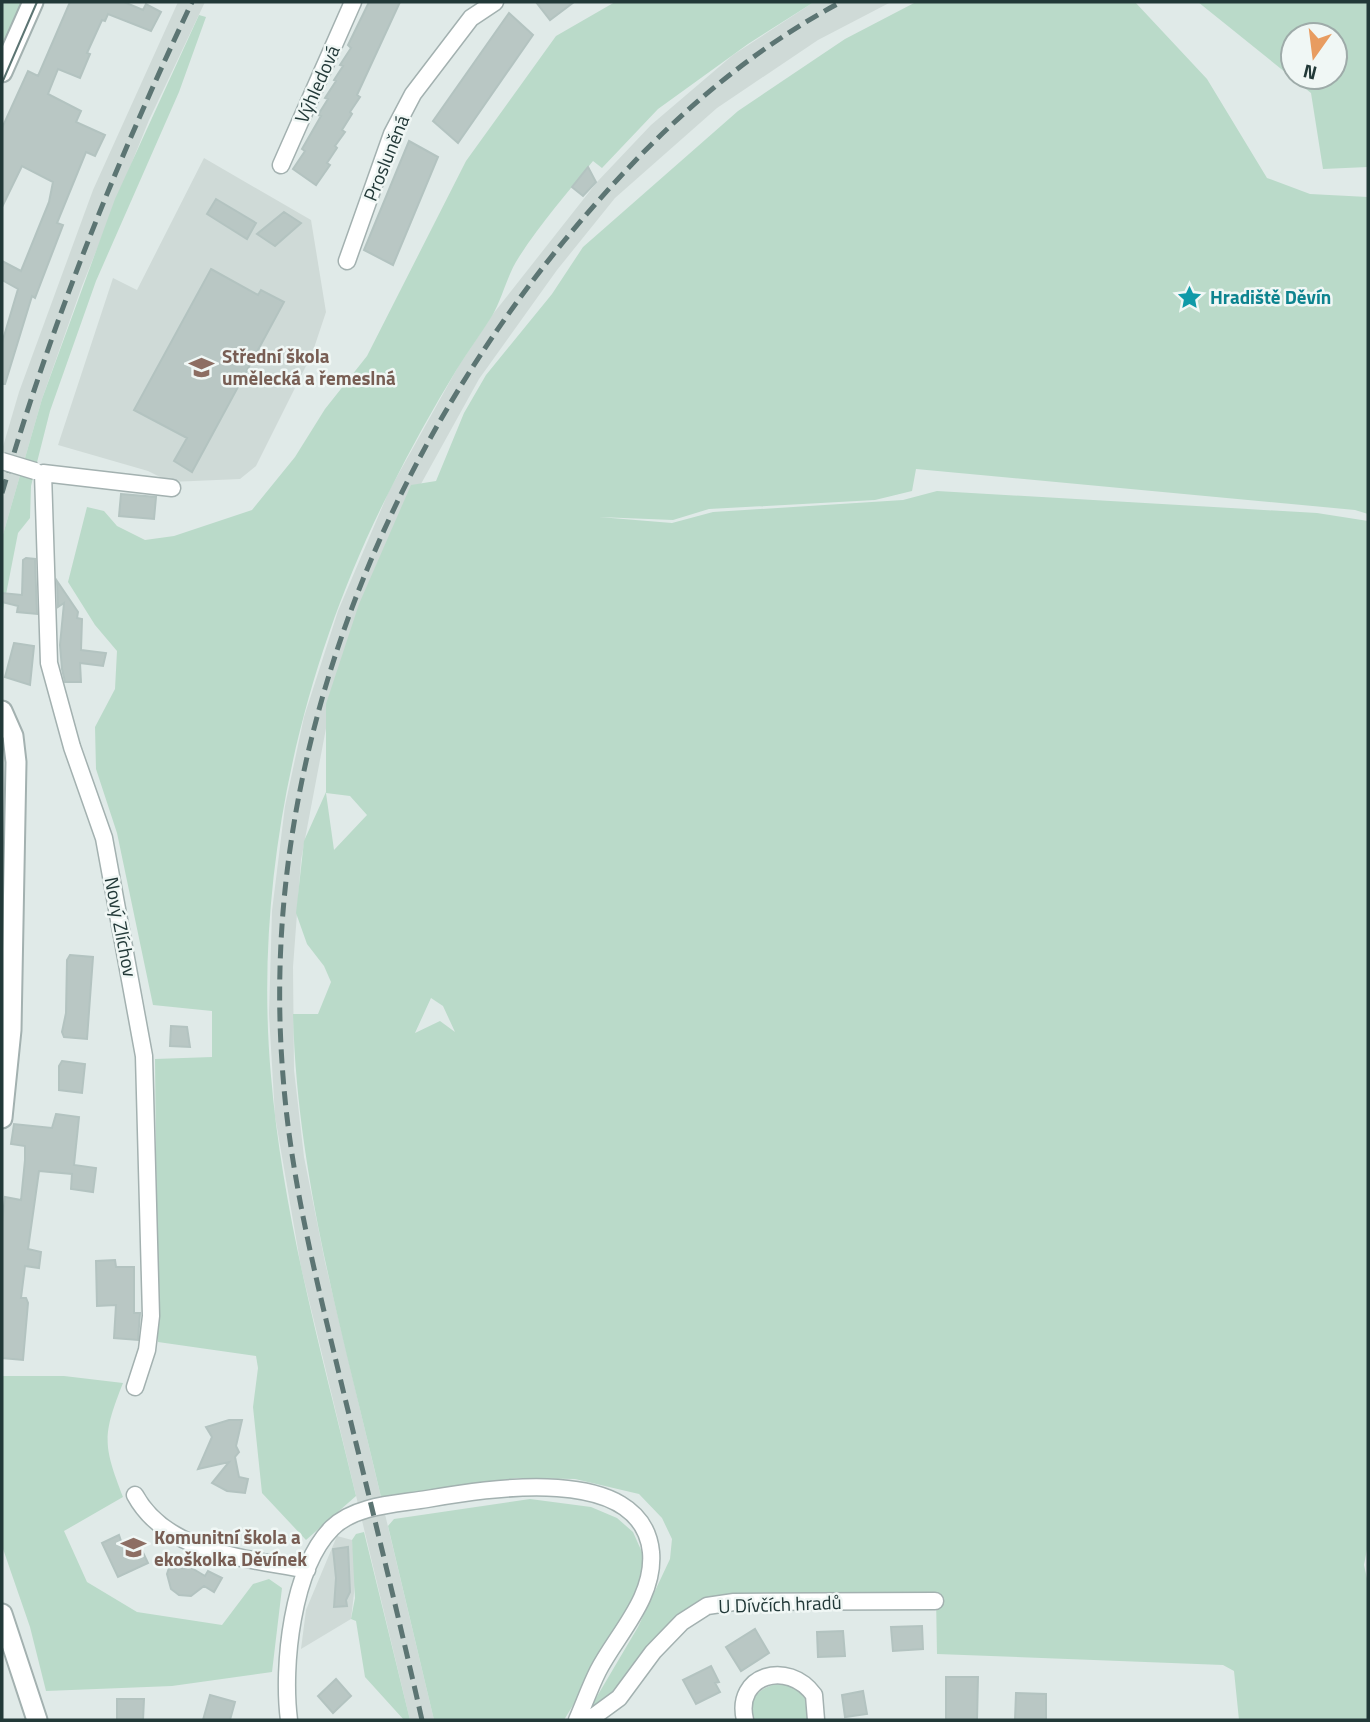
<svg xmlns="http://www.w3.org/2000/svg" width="1370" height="1722" viewBox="0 0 1370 1722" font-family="'Titillium Web',sans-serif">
  <rect width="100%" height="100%" fill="#e0eae8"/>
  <path fill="#cfdad7" d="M178,2H205L149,120L82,286L42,399L2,538V450L19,392L93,190Z
    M814,2H891L818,40L717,108L615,198L557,270L479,379L411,502L327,723L301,860L293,967L294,1070L304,1157L325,1262L434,1720H410L301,1267L275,1116L269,1014L272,911L285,806L304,717L338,611L389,491L458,367L493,314L597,182L651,125L733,55Z
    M204,158L311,220L326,312L312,354L256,466L240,479L170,482L148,471L58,445L113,278L137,290Z
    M337,1536L352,1540L356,1576L351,1619L301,1649L306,1610Z"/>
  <path fill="#badac9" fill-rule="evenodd" d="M2,2H23L2,52Z
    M615,2H814L748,44L658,109L602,168L593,161C568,192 540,224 519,257C507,275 503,297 492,316C481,334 468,351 457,369C433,408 411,448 391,488C300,665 253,877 271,1076C283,1219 323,1357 356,1496L306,1540L262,1493L253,1407L258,1368L256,1356L158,1342L155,1059L212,1057V1011L153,1005L117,833L96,769L95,727L115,689L117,651L95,625L68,582L87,507L104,511L117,526L145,540L174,536L252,510L295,457L325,409L367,356L466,161L556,36Z
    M916,2H1135L1207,79L1267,178L1310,194L1368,197V514L1355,510L916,469L912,491L875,500L709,509L673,520L599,517L672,523L713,512L903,500L937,491L1317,513L1368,521V1544L1364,1565L1368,1583V1720H1239L1234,1671L1223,1665L937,1654L936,1596L705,1602L613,1697L586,1715L638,1627L670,1559L672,1539L662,1518L639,1494L575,1479L517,1478L381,1497C344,1337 297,1180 293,1014H318L331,982L324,966L307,944L296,913L304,841L326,792V704L359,604L411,485L436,481L464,413L486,375L552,294L583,247L738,111L845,39ZM326,793L350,796L367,815L334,850ZM431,998L443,1006L455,1032L440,1021L415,1033Z
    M1198,2H1368V167L1323,169L1311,93ZM1293,35H1335V77H1293Z
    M199,15L206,17L179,92L96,281L50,411L31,486L30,518L18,533L2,615V538L42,399L115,199Z
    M2,1376H64L123,1383C102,1436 103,1445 123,1497L64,1531L87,1582L137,1612L222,1625L253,1584L269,1579L282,1588L272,1672L172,1686L46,1691L30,1627L2,1546Z
    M530,1499L591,1507L617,1518L633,1532L645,1559L644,1574L608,1648L564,1720H434L388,1526L394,1519Z
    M364,1532L410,1720H404L365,1677L356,1621L351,1619L355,1598L352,1540L356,1534Z
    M788,1682C803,1693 812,1701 807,1720H754C745,1694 766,1684 788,1682Z"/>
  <path fill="#b9c7c4" stroke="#b3c3c0" stroke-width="2" d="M70,2H124L143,10L146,4L161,12L151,31L108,14L105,21L102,20L87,53L90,54L80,78L58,69L48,94L81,111L76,122L105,135L95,156L86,152L57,223L63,225L35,298L32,296L5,384H2V343L18,289L2,280V261L21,271L49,202L53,182L22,166L2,207V128L28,71L38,76Z
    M369,2H400L357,95L360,97L350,112L352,114L342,130L345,132L335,146L337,148L327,163L330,165L316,185L293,169L305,151L302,149L321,116L318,115L328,99L325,98L336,81L334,80L343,66L340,65L351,48L348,45Z
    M536,2H574L550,20Z
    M509,13L533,35L458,143L433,121Z
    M409,141L438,157L393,265L364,250Z
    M588,167L596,182L583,196L572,187Z
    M216,199L256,223L247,239L207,214Z
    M284,212L301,223L275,246L257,234Z
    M211,269L258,295L261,290L284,302L192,472L174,461L187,438L134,410Z
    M121,494L156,497L154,519L119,516Z
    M26,558L35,559L37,614L17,612L18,606L2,602V593L22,595L23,560Z
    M57,581L78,612L77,618L82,619L81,650L106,653L103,666L80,663L81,682H65L62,669L60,645L64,603L58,607Z
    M14,643L34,646L30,685L5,677Z
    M70,955L93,957L87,1039L64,1037L62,1032L66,1013L67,960Z
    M171,1026L187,1027L190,1047L170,1046Z
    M62,1061L85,1064L82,1093L59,1090V1066Z
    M56,1114L79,1117L74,1165L96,1168L93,1192L71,1189L72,1174L39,1171L28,1249L41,1252L39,1268L25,1266L21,1298H26L28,1303L23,1360L2,1358V1223L5,1197L21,1200L25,1160V1146L11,1144L14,1124L52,1128Z
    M115,1260L116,1267H134V1313H140L138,1340L114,1338L116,1305L97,1306L96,1261Z
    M229,1420H242L236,1446L239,1452L235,1457L239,1477L248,1479L245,1493L227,1491L212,1483L229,1462L198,1469L212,1437L206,1427Z
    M119,1535L123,1547L138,1542L148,1563L118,1577L102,1543Z
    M348,1547L350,1592L346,1600L347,1606L334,1607L336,1578L333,1549Z
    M171,1562L182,1568L185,1564L205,1576L208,1571L222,1578L214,1592L204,1586L191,1596L179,1595L171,1589L167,1574Z
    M922,1626L923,1649L893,1651L891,1627Z
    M755,1629L769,1653L741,1671L726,1647Z
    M843,1631L845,1656L818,1657L817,1632Z
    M711,1666L719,1682L715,1683L720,1692L696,1704L683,1680Z
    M946,1677H978L977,1720H946Z
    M336,1679L351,1696L333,1713L318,1696Z
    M863,1691L867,1714L845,1717L842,1695Z
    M1016,1693L1046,1694V1720H1015Z
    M210,1695L235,1702L230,1720H203Z
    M117,1699H144L143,1720H117Z"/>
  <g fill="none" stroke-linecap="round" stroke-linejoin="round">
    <defs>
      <path id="minor" d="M281,165L353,2
        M347,261L392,134L413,94L471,18L495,2
        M135,1387L147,1350L151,1316L144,1056L104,838L72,747L49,663L43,473L172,488
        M135,1495C167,1554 248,1558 307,1570
        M289,1720C282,1666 292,1568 332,1528C355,1505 397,1504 427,1499C485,1489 642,1462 651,1552C655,1598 617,1634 598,1671C590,1687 584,1704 577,1720
        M589,1720L619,1698L653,1652L682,1622L707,1606L734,1602L935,1601
        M745,1720C734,1675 788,1659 814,1695L816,1720"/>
      <path id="tertiary" d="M2,72L33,2
        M2,711L13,736L16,762L11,1030L2,1118
        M2,1614L37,1720"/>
    </defs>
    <use href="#minor" stroke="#a3b1b0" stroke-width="19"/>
    <use href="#tertiary" stroke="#a3b1b0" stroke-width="23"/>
    <use href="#minor" stroke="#fff" stroke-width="16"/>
    <use href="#tertiary" stroke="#fff" stroke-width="19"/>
    <path stroke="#5c7573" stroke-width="2" d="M2,83L37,2"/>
    <path stroke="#5c7573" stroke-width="5" stroke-dasharray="14 7" stroke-linecap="butt" d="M2,493C53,319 115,165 192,2
      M422,1720C397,1610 370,1500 343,1390C318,1286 291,1183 283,1076C258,774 375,472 564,241C644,144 729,62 841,2"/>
    <defs>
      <path id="minor-bridge" d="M2,461L35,471"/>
    </defs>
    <use href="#minor-bridge" stroke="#a3b1b0" stroke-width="19" stroke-linecap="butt"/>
    <use href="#minor-bridge" stroke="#fff" stroke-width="16"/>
  </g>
  <defs>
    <symbol id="sight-bare" viewBox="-9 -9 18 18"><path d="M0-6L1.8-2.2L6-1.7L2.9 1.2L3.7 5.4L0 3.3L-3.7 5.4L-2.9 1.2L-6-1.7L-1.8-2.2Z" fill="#0f9aa8" stroke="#f0f7f5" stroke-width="2.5" paint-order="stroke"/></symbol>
    <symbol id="university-bare" viewBox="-9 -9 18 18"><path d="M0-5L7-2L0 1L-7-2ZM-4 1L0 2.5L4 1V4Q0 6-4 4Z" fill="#8d6e63" stroke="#f0f7f5" stroke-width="2.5" paint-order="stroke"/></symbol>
    <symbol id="school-bare" viewBox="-9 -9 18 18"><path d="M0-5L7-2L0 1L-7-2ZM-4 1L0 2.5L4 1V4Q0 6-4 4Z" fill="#8d6e63" stroke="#f0f7f5" stroke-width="2.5" paint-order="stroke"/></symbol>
  </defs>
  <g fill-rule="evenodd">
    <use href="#sight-bare" x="1172" y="280" width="35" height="35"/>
    <use href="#university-bare" x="184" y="350" width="35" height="35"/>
    <use href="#school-bare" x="116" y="1530" width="35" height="35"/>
  </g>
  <g text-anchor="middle" stroke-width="5" stroke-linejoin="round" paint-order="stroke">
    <g font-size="19" fill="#223938" stroke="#f0f7f5">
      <text transform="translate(317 84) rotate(-66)" y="7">Výhledová</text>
      <text transform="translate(386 158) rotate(-68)" y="7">Prosluněná</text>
      <text transform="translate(121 927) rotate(79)" y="7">Nový Zlíchov</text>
      <text transform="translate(780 1604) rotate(-2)" y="7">U Dívčích hradů</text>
    </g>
    <g font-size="19" font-weight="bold" fill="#0d838f" stroke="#f0f7f5" text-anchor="start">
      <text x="1210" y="304">Hradiště Děvín</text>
    </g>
    <g font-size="19" font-weight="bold" fill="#785e54" stroke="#f0f7f5" text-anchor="start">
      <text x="222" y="363">Střední škola<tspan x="222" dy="22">umělecká a řemeslná</tspan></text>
      <text x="154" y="1544">Komunitní škola a<tspan x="154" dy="22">ekoškolka Děvínek</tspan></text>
    </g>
  </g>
  <rect width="1370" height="1722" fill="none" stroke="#223938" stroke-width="7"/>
  <g transform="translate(1314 56) rotate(194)"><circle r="33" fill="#f0f7f5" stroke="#9eaba9" stroke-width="2"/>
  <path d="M0-5L12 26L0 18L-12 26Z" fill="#e89c60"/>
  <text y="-10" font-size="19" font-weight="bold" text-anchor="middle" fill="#223938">N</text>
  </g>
</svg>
